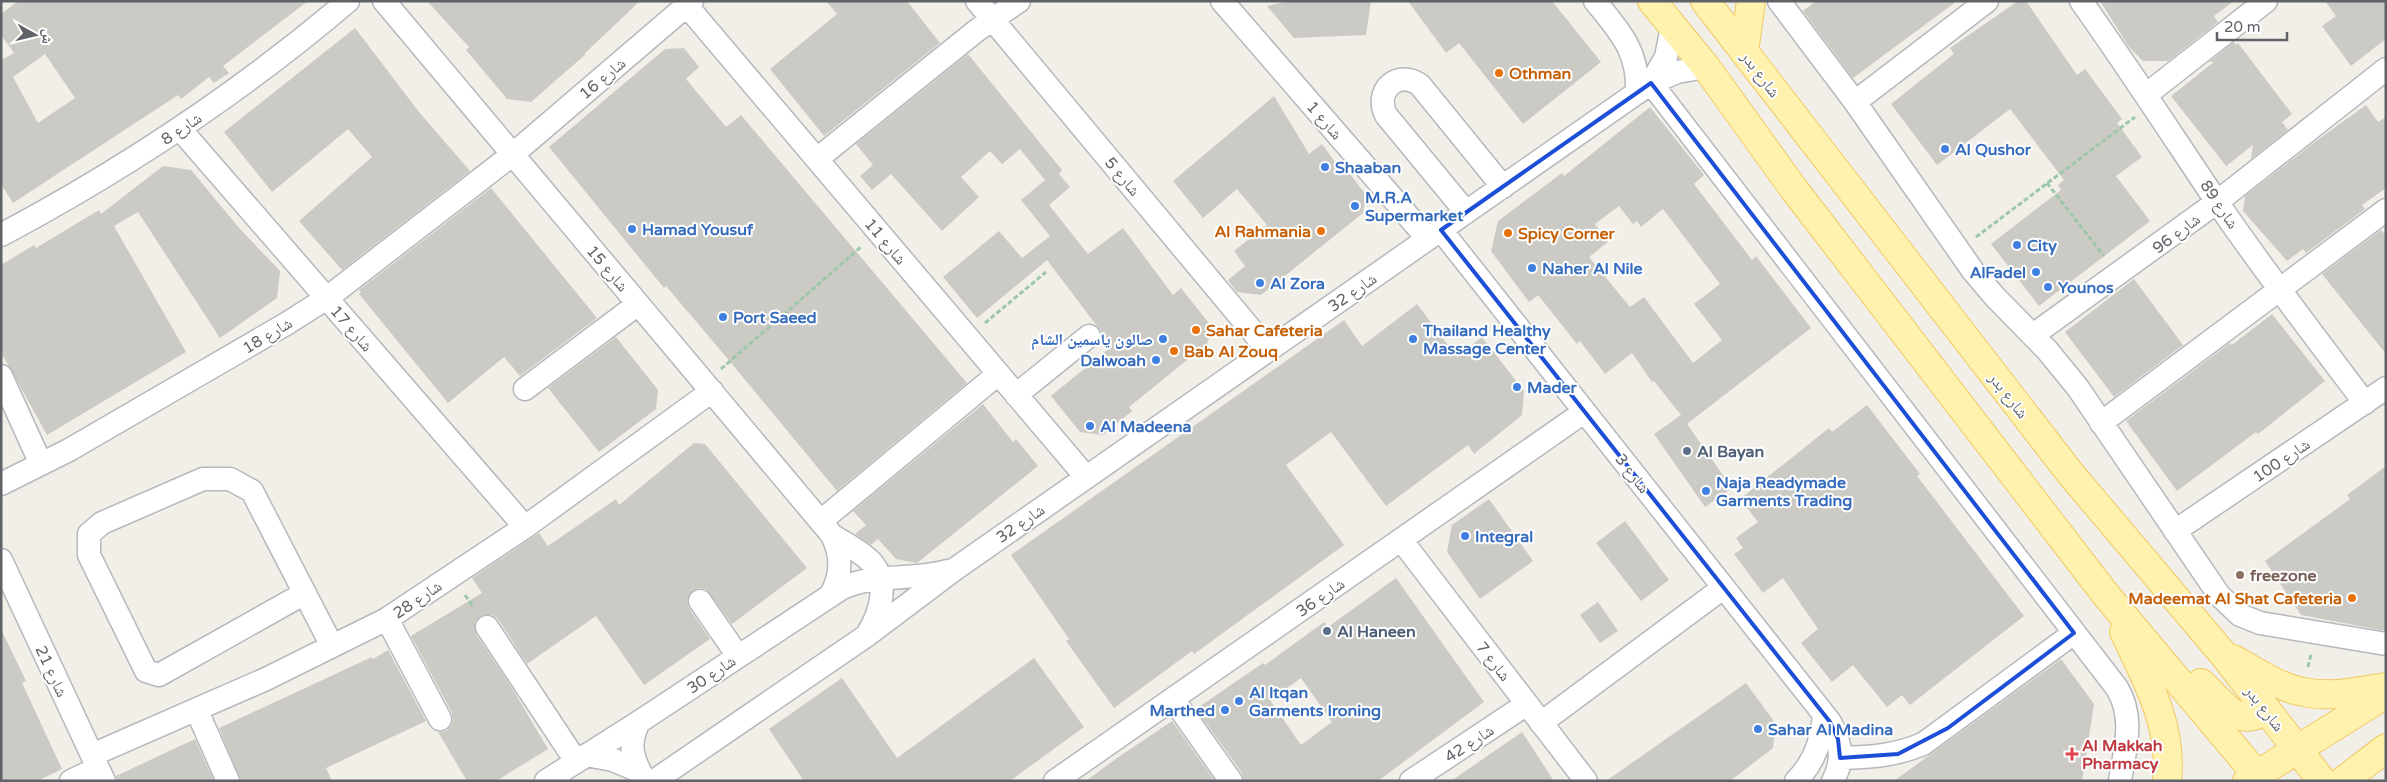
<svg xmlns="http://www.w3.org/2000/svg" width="2387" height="782" viewBox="0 0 2387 782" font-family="'Varela Round','Noto Naskh Arabic',sans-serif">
  <rect width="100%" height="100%" fill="#f1efe8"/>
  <path fill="#cccac5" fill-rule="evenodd" d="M18,1H308L223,66L229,73L214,83L209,77L181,99L178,95L13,203L1,184V55L3,59L14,53L1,35V14ZM45,54L75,98L38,123L13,77Z
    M427,1H640L584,54H586L531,102L507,99L466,50L469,47Z
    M826,1H907L940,43L824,136L770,69L837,14Z
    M1290,1H1371L1366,35L1294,38L1267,6Z
    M1408,1H1552L1601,62L1523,124L1459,43L1446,53Z
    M1816,1H1957L1853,78L1803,11Z
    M2018,1H2026L2077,75L2085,69L2122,119L2117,123L2142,157L2116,176L2150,221L2039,306L1991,244L2061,190L2058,185L2064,180L2010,109L1937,165L1891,104L1954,54L1950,48Z
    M2100,1H2234L2214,16L2218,22L2168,61H2143L2129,47Z
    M2325,1H2386V39L2351,66L2322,26L2336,16Z
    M355,28L419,112L470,171L342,270L299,221L372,157L348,129L272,192L224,132Z
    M2234,42L2236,45L2238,43L2292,114L2282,122L2288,130L2251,159L2253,145L2226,166L2171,96L2214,62H2209Z
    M684,48L699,67L686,79L726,127L741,115L967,383L837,491L732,364L666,286L664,288L549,147L665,49Z
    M968,54L1062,170L1059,174L1070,187L1049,205L1088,254L1123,228L1173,295L1181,288L1212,327L1207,344L1129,407L1132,411L1103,435L1080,432L1051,396L1112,346L1047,260L977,318L943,277L999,231L1022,258L1050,236L1021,200L1045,180L1020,149L1002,164L990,151L961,177L979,197L942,231L891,174L872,190L860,176L873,165L856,144Z
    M1274,96L1309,154L1322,144L1343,173L1347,170L1366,195L1363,213L1261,295L1237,292L1228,280L1245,266L1234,251L1267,225L1237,189L1203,218L1173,181Z
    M2366,105L2378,122L2386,117V188L2362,205L2365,209L2306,253L2303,249L2287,261L2243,211L2245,196L2312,144Z
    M1650,107L1704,175L1694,184L1752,260L1756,256L1811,328L1687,424L1732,488L1705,507L1654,434L1681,415L1654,381L1652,382L1632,353L1605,374L1580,341L1577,344L1538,295L1529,302L1491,251L1498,221L1562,173L1564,176ZM1619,206L1633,224L1637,221L1641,227L1663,209L1720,284L1694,304L1722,340L1693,363L1644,297L1630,307L1589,257L1608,242L1595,224Z
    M163,166L191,170L240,229L280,271L277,298L220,338L138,212L114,226L186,352L47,435L1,352V265L34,245L36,248L99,210L101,214Z
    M491,188L597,318L520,376L504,357L448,403L359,294L361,292L359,290Z
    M2381,230L2386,235V354L2322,274Z
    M2134,279L2183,345L2114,397L2065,332Z
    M1417,304L1457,357L1482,337L1524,391L1522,415L1474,454L1468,445L1386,506L1331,432L1286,465L1344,545L1194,654L1192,651L1114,708L1066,641L1069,639L1011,555L1344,320L1362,346Z
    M2272,314L2325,381L2258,434L2256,432L2177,491L2126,421L2230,343L2232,345Z
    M616,337L658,390L656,409L599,452L548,388Z
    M983,404L1013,442L1016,439L1038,466L917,563L896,559L878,539L871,545L855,534L866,525L853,511Z
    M1867,405L1920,474L1917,476L2024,616L1910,705L1902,695L1887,707L1853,665L1832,682L1801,643L1818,629L1783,578L1763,593L1734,554L1743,548L1736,538L1758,522L1740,499L1829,428L1832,432Z
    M694,443L705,444L807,568L732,624L706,589L699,588L692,591L687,602L689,608L710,639L644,685L596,616L527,664L498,619L492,615L480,616L475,622L476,634L512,688L548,749L496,781H467L438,732L446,731L451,726L453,720L452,713L411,636L482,593L472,578L539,533L548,546L616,499L619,505Z
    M2386,466V631L2301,615L2265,561L2350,499L2347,495Z
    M1489,499L1533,561L1480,599L1447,552L1452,525Z
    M1625,521L1669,580L1641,601L1596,543Z
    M1396,578L1484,702L1378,781H1244L1242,773L1196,709L1263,663L1265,665L1324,622L1328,627ZM1301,678L1332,722L1301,745L1270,700Z
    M1598,602L1618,631L1600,643L1580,615Z
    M1,629L26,681L22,683L62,769L37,781H1Z
    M388,650L426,721L326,768L332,781H241L219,728L372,657L373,659Z
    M1034,658L1084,727L1010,781H804L769,729L842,678L897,758Z
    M2061,659L2094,704L2082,781H1894Z
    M1746,683L1776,724L1773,748L1730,781H1606Z
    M1172,721L1215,781H1086L1117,758Z
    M1522,732L1554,781H1451Z
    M195,739L214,781H117L116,776Z"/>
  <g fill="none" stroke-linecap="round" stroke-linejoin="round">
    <defs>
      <path id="minor" d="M384,1L832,535C842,556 842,574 831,595
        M977,1L1268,350
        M1222,1L1428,239
        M1595,1C1620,32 1639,51 1637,93
        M1779,1L1855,102L1973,271L1995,297L2047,350L2078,388L2219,595L2240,615L2260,623L2386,644
        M2081,1C2128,67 2172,135 2217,202C2264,271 2315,337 2365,403
        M687,6L1086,477
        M1651,83L2117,688C2135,718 2125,749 2120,781
        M1651,83L1666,57L1672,27
        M2147,94L2266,1
        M1855,102L1987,1
        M180,129L525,527
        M817,159L976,31L1019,1
        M1466,212L1386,115C1374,91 1397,69 1420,85L1503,187
        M1441,230L1830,722C1841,741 1844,761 1833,781
        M1,235C125,169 241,92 348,1
        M2033,335L2217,202L2386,69
        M1,376L41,464
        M525,389L638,304
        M1016,395L1089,336
        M2101,423L2386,210
        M1,484L69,450L286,324L327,298L512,155L692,1
        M821,521L998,374
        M2175,531L2386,388
        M832,535C845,544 863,552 873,564C889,584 880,614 868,633
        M1402,541L1586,781
        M1,560L104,781
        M305,593L159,675L146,671L89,555V534L102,523L203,479H230L252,491L332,646
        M700,601L738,656
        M387,619L440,719
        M487,627L576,761
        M1173,699L1231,781
        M197,711L228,781
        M639,722C627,745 633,760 645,781
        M1541,723L1723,588
        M92,755L266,679L387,619L525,527L712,391
        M586,755L613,760L639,771
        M1840,758C1872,757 1894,756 1923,744L2074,633
        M71,781L98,768
        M546,781L639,722L842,588C876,573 911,581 947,571
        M654,781L866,636L955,569L1651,83L1677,72L1706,67
        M1055,781L1584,412
        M1411,781L1527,704
        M1796,781C1814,763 1822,740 1824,715"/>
      <path id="major" d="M1652,1L1706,67L1793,188L2106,595L2262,781
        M1705,1L2070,473L2223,654L2322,781
        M1744,52L1751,1
        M2124,632C2147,680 2173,726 2167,781
        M2233,659C2255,671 2279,688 2304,692C2330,698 2359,691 2386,687
        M2201,683C2223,701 2233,730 2267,710
        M2247,781L2386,694
        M2343,781L2386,748"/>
    </defs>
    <use href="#minor" stroke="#b5b8bc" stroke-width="25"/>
    <use href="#major" stroke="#f2c960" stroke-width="30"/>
    <path stroke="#9cc7a9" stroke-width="3" stroke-dasharray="5 2.5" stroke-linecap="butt" d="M2047,183L2104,256
      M1976,237L2135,117
      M985,323L1046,272
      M721,369L861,247
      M465,595L474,608
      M2308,667L2311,654"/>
    <use href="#minor" stroke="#fff" stroke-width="22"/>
    <use href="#major" stroke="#fff2af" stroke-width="28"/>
  </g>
  <path fill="none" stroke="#1d4ed8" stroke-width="4" stroke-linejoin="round" d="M1651,83L2074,633L1948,728L1898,754L1840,758L1838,739L1830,722L1441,230Z"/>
  <g fill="#e8710a" stroke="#fff" stroke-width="2">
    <circle cx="1499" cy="73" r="5"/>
    <circle cx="1321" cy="231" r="5"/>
    <circle cx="1508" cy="233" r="5"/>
    <circle cx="1196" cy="330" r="5"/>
    <circle cx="1174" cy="351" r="5"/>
    <circle cx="2352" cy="598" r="5"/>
  </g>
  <g fill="#3f7fe0" stroke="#fff" stroke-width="2">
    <circle cx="1945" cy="149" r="5"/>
    <circle cx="1325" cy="167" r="5"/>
    <circle cx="1355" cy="206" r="5"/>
    <circle cx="632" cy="229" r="5"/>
    <circle cx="2017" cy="245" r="5"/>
    <circle cx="1532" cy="268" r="5"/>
    <circle cx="2036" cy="272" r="5"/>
    <circle cx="1260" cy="283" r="5"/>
    <circle cx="2048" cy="287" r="5"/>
    <circle cx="723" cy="317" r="5"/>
    <circle cx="1163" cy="339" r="5"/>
    <circle cx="1413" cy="339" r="5"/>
    <circle cx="1156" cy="360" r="5"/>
    <circle cx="1517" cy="387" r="5"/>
    <circle cx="1090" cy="426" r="5"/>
    <circle cx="1706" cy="491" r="5"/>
    <circle cx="1465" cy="536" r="5"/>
    <circle cx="1239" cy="701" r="5"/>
    <circle cx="1225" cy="710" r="5"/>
    <circle cx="1758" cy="729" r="5"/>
  </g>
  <g fill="#5c6f8a" stroke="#fff" stroke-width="2">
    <circle cx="1687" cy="451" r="5"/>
    <circle cx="1327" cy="631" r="5"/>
  </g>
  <circle fill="#8d6e63" stroke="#fff" stroke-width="2" cx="2240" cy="575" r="5"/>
  <path fill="#e0444e" stroke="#fff" stroke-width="2" d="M2069.5 746.5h5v5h5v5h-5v5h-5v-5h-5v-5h5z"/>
  <g text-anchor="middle" stroke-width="4" stroke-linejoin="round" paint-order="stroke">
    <g font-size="16" font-weight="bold" fill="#c56008" stroke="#fff" text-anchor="start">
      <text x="1509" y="79">Othman</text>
      <text x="1311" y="237" text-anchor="end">Al Rahmania</text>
      <text x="1518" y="239">Spicy Corner</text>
      <text x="1206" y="336">Sahar Cafeteria</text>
      <text x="1184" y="357">Bab Al Zouq</text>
      <text x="2342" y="604" text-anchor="end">Madeemat Al Shat Cafeteria</text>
    </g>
    <g font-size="16" fill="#5f6368" stroke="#fff">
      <text transform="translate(1761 74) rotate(53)" y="6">شارع بدر</text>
      <text transform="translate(602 78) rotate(-40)" y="6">شارع 16</text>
      <text transform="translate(1325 120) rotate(49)" y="6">شارع 1</text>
      <text transform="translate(181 128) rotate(-34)" y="6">شارع 8</text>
      <text transform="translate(1123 176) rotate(50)" y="6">شارع 5</text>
      <text transform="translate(2220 204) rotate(56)" y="6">شارع 89</text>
      <text transform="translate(2176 233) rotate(-37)" y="6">شارع 96</text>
      <text transform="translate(886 241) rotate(50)" y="6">شارع 11</text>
      <text transform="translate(608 268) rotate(50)" y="6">شارع 15</text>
      <text transform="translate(1352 292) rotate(-35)" y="6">شارع 32</text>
      <text transform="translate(352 328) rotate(49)" y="6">شارع 17</text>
      <text transform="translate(267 335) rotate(-31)" y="6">شارع 18</text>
      <text transform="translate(2009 395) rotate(52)" y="6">شارع بدر</text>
      <text transform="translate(2281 460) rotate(-34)" y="6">شارع 100</text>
      <text transform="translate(1633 473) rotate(52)" y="6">شارع 3</text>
      <text transform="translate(1020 523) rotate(-35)" y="6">شارع 32</text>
      <text transform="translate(1320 597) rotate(-35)" y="6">شارع 36</text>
      <text transform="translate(417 599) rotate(-34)" y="6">شارع 28</text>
      <text transform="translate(1494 661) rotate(52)" y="6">شارع 7</text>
      <text transform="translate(52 671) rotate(65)" y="6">شارع 21</text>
      <text transform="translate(711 674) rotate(-34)" y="6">شارع 30</text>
      <text transform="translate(2265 708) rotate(52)" y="6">شارع بدر</text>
      <text transform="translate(1469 743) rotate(-33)" y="6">شارع 42</text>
    </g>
    <g font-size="16" font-weight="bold" fill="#366cbe" stroke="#fff" text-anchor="start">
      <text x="1955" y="155">Al Qushor</text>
      <text x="1335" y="173">Shaaban</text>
      <text x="1365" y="203">M.R.A<tspan x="1365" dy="18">Supermarket</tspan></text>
      <text x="642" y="235">Hamad Yousuf</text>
      <text x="2027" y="251">City</text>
      <text x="1542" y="274">Naher Al Nile</text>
      <text x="2026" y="278" text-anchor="end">AlFadel</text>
      <text x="1270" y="289">Al Zora</text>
      <text x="2058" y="293">Younos</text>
      <text x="733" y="323">Port Saeed</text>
      <text x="1423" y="336">Thailand Healthy<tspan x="1423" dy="18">Massage Center</tspan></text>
      <text x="1153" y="345" text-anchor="end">صالون ياسمين الشام</text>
      <text x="1146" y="366" text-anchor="end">Dalwoah</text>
      <text x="1527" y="393">Mader</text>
      <text x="1100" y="432">Al Madeena</text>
      <text x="1716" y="488">Naja Readymade<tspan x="1716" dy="18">Garments Trading</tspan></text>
      <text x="1475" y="542">Integral</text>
      <text x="1249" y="698">Al Itqan<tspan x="1249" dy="18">Garments Ironing</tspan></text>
      <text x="1215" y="716" text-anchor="end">Marthed</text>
      <text x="1768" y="735">Sahar Al Madina</text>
    </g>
    <g font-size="16" font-weight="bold" fill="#4e5e75" stroke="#fff" text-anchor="start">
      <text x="1697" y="457">Al Bayan</text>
      <text x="1337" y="637">Al Haneen</text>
    </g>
    <g font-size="16" font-weight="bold" fill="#785e54" stroke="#fff" text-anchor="start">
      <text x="2250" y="581">freezone</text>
    </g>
    <g font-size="16" font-weight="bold" fill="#be3a42" stroke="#fff" text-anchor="start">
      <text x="2082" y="751">Al Makkah<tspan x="2082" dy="18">Pharmacy</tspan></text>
    </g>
  </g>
  <rect width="2387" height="782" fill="none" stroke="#5f6368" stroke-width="5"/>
  <g transform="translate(35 35) rotate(98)" stroke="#ffffff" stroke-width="4" paint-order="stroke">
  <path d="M0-4L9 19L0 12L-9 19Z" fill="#5f6368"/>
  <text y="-8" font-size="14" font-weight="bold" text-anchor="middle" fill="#5f6368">ش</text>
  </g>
  <path d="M2217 32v8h70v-8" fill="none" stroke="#5f6368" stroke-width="2.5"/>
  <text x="2224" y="32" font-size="15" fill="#5f6368" stroke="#ffffff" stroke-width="4" paint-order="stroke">20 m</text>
</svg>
